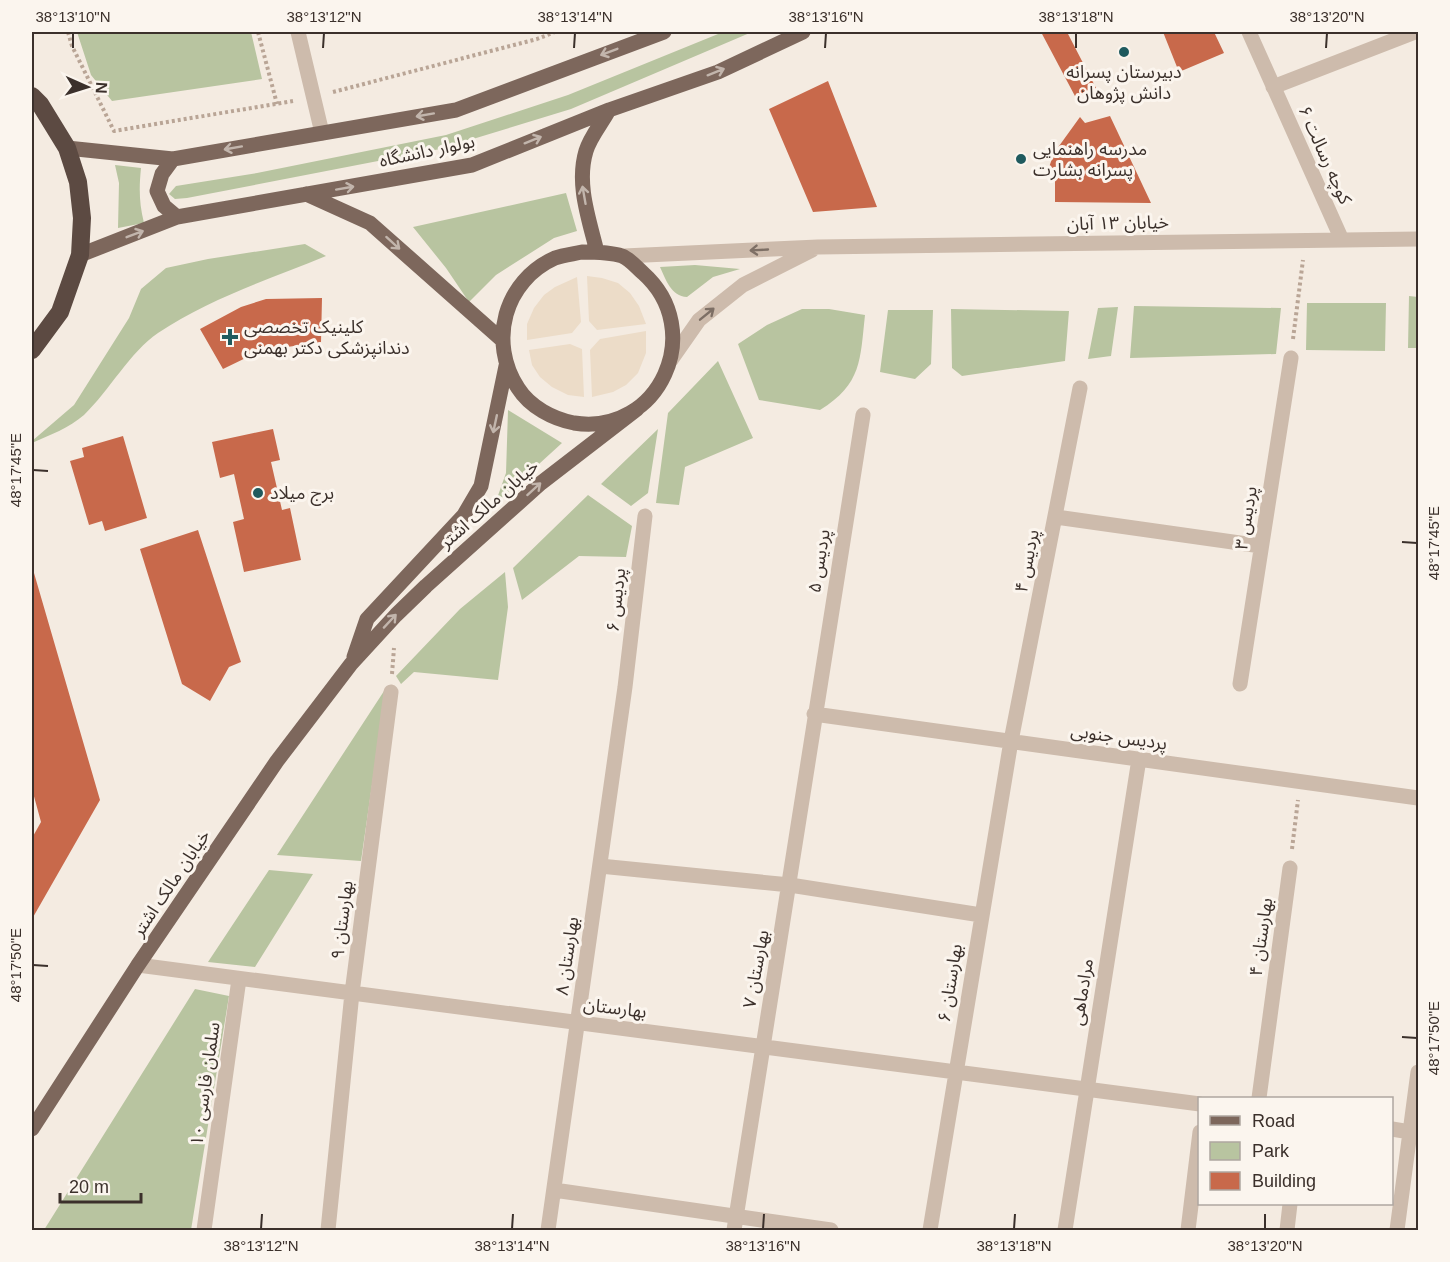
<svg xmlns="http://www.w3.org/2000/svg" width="1450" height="1262" viewBox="0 0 1450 1262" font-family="Arial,'Noto Sans Arabic',sans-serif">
  <rect width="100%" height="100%" fill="#f4ebe1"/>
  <path fill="#b8c4a0" d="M77,32H251L262,79L112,101L91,75Z
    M723,32H752L571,109L440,149L187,198L175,199L169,194L176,186L257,173L446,135L568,95Z
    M115,165L141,168C139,188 139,203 144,223L118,228L119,183Z
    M566,193L577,231L554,238L496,275L469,302L446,268L413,227Z
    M305,244L326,256C270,279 209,299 158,333C130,352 109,391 84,415C69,428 50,435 32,443V441L74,405L129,318L141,289L166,268L208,259Z
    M695,265L740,269L713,277L687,297C671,296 666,280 660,267Z
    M1409,296L1418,297V348H1408Z
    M1307,303H1386L1385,351L1306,350Z
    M1134,306L1281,308L1276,354L1130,358Z
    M1118,307L1111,356L1088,359L1098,308Z
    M802,309H829L865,315C860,360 862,384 820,410L759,400L738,344L767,325Z
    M951,309L1069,311L1065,361L962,376L952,368Z
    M888,310H933L931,364L915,379L880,372Z
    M718,361L753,438L685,467L679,505L656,503L668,413Z
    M508,410L562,443L495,504L506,473Z
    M658,429L648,493L631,506L601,484Z
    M588,495L632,526L626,557L579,556L522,600L513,568Z
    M505,572L508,607L498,680L414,672L401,684L396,676L460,609Z
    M386,688L361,861L277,855Z
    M269,870L313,874L255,967L208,962Z
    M195,989L229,996L191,1230H44Z"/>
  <path fill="#ecdcc8" d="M587,276L602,278L618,283L630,293L639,306L646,324L597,330L589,321Z
    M577,277L581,322L572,333L527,340V324L534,308L544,295L555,287Z
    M646,331V353L638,373L626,385L613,392L592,397L590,350L600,339Z
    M570,344L582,349L584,397L568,395L552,387L540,377L532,365L529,350Z"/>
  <path fill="#c8694b" d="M1041,32H1067L1096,88L1076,98Z
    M1163,32H1214L1224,53L1179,72Z
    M828,81L877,207L813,212L769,109Z
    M1110,116L1151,203L1055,202V176L1047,173L1054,153L1080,117L1085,123Z
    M322,298L321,342L260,351L223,369L200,329L241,307L266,299Z
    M273,429L280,460L271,462L282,510L290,508L301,560L244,572L233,522L244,519L234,474L220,478L212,442Z
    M123,436L147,518L105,531L102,521L89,525L70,461L84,457L82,448Z
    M198,530L241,662L229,667L210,701L182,684L140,549Z
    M34,573L100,800L32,919V838L41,822L32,789V574Z"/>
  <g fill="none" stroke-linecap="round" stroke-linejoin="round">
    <path stroke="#b9a596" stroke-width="4" stroke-dasharray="3 3" stroke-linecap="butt" d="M68,32L72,46L114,131L293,101
      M258,32L277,104
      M333,92L537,39L555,32
      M1293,339L1303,260
      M392,674L394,648
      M1292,849L1298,800"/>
    <path stroke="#cdbbac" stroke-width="15" d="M298,32L322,133
      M1249,32L1342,240
      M1273,87L1415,32
      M624,256L818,247L1418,239
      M671,360L699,320L743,285L812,250
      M1056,517L1261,546
      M1240,684L1291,358
      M814,714L1418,798
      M600,866L790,885L981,915
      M138,965L1200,1104
      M1259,1098L1290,868
      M1392,1129L1410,1132
      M554,1190L831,1230
      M204,1230L239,979
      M328,1230L352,993L391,692
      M548,1230L625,687L645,516
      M734,1230L863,415
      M930,1230L1011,741L1080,388
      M1065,1230L1139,759
      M1188,1230L1200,1132
      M1287,1230L1290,1204
      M1397,1230L1418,1072"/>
    <path stroke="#7d675c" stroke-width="15" d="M67,148L173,159L456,110L664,32
      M173,159L162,174L157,191L164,206L177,217
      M306,194L370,223L502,340
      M582,252C595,252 610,252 622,256C630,259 637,268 643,273C707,330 660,436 574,423C553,419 530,407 518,388C488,342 504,281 555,258C563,255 573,254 582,252Z
      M597,252C589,219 576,184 586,151C590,137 602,123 609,110
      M80,255L177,217L472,165L609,110L718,72L803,32
      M354,657L367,619L464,515L481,486L506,366
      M32,1129L138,965L277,761L351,664L396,615L426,586L541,483L637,409"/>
    <path stroke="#5c4a42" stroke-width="18" d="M32,96L40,104L67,148L78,182L82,218L80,255L60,312L32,350"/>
  </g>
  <defs><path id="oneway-shaft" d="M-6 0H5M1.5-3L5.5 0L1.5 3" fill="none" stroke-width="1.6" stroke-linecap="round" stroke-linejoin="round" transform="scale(1.5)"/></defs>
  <g stroke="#c2b5ac">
    <use href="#oneway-shaft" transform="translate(609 52) rotate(159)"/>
    <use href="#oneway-shaft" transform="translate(716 72) rotate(-22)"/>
    <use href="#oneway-shaft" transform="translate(425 115) rotate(170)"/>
    <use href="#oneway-shaft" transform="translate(533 140) rotate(-22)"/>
    <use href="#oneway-shaft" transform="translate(233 148) rotate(170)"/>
    <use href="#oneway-shaft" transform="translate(345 188) rotate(-10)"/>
    <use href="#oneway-shaft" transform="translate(584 195) rotate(-100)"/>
    <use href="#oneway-shaft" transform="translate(135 234) rotate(-21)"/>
    <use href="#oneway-shaft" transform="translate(393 243) rotate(42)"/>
    <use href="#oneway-shaft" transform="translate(495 424) rotate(102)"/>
    <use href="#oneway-shaft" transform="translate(534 489) rotate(-42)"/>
    <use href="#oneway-shaft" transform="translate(390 621) rotate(-47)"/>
  </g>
  <g stroke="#7d6f65">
    <use href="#oneway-shaft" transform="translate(759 250) rotate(177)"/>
    <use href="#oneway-shaft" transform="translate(707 314) rotate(-39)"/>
  </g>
  <path fill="none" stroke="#3b302b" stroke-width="2" d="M73,48V33M323,48L324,33M574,48L575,33M825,48L826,33M1076,48V33M1326,48L1327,33M33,470L48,471M1402,542L1417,543M33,965L48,966M1402,1037L1417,1038M261,1229L262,1214M512,1229L513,1214M763,1229L764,1214M1014,1229L1015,1214M1265,1229V1214"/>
  <g fill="#1f5a5e" stroke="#fbf5ee" stroke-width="2">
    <circle cx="1124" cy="52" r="6"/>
    <circle cx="1021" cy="159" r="6"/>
    <path d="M227 328h6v6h6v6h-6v6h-6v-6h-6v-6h6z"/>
    <circle cx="258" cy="493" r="6"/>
  </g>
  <g text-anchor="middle" stroke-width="6" stroke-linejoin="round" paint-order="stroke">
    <g font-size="18" fill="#3b302b" stroke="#fbf5ee" text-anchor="start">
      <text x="1124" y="78" text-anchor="middle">دبیرستان پسرانه<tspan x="1124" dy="21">دانش پژوهان</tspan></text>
      <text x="1033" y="155">مدرسه راهنمایی<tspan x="1033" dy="21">پسرانه بشارت</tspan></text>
      <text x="244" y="333">کلینیک تخصصی<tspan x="244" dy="21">دندانپزشکی دکتر بهمنی</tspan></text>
      <text x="270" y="499">برج میلاد</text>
    </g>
    <g font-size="18" fill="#3b302b" stroke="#fbf5ee">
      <text transform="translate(427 151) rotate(-12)" y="6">بولوار دانشگاه</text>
      <text transform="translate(1325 155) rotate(66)" y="6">کوچه رسالت ۶</text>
      <text transform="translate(1118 223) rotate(-1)" y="6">خیابان ۱۳ آبان</text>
      <text transform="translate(489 504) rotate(-41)" y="6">خیابان مالک اشتر</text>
      <text transform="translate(1246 518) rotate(-81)" y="6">پردیس ۳</text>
      <text transform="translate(819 561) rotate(-81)" y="6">پردیس ۵</text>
      <text transform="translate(1027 561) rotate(-79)" y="6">پردیس ۴</text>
      <text transform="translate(616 600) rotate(-84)" y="6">پردیس ۶</text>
      <text transform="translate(1119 737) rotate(8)" y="6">پردیس جنوبی</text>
      <text transform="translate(171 883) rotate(-56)" y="6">خیابان مالک اشتر</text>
      <text transform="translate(342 920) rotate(-83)" y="6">بهارستان ۹</text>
      <text transform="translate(1261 937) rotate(-82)" y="6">بهارستان ۴</text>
      <text transform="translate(567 956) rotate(-82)" y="6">بهارستان ۸</text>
      <text transform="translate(756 969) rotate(-80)" y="6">بهارستان ۷</text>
      <text transform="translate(950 983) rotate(-81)" y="6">بهارستان ۶</text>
      <text transform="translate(1082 992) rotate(-81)" y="6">مرادماهی</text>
      <text transform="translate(615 1008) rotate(7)" y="6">بهارستان</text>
      <text transform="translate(205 1084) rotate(-82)" y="6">سلمان فارسی ۱۰</text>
    </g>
  </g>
  <rect width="1450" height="1262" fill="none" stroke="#fbf5ee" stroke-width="66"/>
  <rect x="1198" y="1097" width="195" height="108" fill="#fbf5ee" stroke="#aea6a0" stroke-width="1.5"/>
  <rect x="1210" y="1116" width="30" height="9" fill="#7d675c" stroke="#aea6a0" stroke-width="1.5"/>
  <text x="1252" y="1127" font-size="18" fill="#3b302b">Road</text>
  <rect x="1210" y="1142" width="30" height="18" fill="#b8c4a0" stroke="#aea6a0" stroke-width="1.5"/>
  <text x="1252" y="1157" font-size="18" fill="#3b302b">Park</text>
  <rect x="1210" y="1172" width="30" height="18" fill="#c8694b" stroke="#aea6a0" stroke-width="1.5"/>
  <text x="1252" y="1187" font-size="18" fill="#3b302b">Building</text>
  <g transform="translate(87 87) rotate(93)" stroke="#fbf5ee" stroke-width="4.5" paint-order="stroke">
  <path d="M0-4.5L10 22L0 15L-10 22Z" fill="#3b302b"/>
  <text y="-9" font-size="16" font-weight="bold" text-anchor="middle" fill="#3b302b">N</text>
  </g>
  <path d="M60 1193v9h81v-9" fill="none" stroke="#3b302b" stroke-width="3"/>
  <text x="69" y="1193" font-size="18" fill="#3b302b" stroke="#fbf5ee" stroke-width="4.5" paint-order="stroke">20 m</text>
  <rect x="33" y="33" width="1384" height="1196" fill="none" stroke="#3b302b" stroke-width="2"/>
  <g font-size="15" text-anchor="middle" fill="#3b302b">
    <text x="73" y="22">38°13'10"N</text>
    <text x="324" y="22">38°13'12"N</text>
    <text x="575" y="22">38°13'14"N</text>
    <text x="826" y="22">38°13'16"N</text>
    <text x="1076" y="22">38°13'18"N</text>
    <text x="1327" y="22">38°13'20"N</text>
    <text transform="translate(16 470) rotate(-90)" y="5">48°17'45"E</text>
    <text transform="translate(1434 543) rotate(-90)" y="5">48°17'45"E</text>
    <text transform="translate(16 965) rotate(-90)" y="5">48°17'50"E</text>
    <text transform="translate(1434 1038) rotate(-90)" y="5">48°17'50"E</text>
    <text x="261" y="1251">38°13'12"N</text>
    <text x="512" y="1251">38°13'14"N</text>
    <text x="763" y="1251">38°13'16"N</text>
    <text x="1014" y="1251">38°13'18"N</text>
    <text x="1265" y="1251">38°13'20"N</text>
  </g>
</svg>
